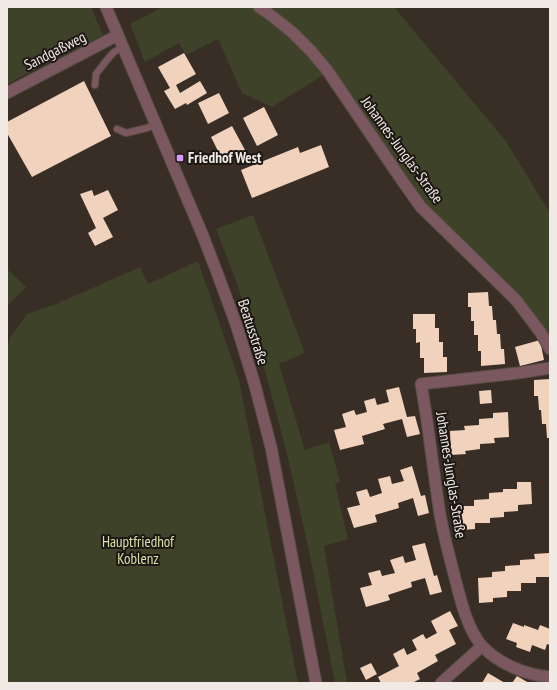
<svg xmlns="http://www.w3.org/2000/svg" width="557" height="690" viewBox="0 0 557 690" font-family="'PT Sans Narrow',sans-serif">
  <rect width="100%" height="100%" fill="#392e26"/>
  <path fill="#3d4228" d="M7,7H91L103,35L7,84Z
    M163,7H253L261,12L289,34L325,74L272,107L242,93L218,39L186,55L179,43L145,62L130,24Z
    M268,7H394L505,140L550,213V339L432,212L413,190L328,64Z
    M253,215L305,353L279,364L305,450L329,442L340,481L335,484L348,539L324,546L347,683H335L309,551L288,458L265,371L234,275L216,229Z
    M198,261L239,380L298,683H7V348L11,336L27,314L56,304L140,267L148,284Z
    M7,269L26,287L7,306Z"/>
  <path fill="#f1d2bc" d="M184,53L196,74L176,85L180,93L200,81L207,93L187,105L186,103L175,109L164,91L170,88L158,67Z
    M84,81L111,136L32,177L7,133V122Z
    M219,93L229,113L208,124L198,103Z
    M264,107L278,135L257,146L243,118Z
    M232,126L245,150L223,161L211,137Z
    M321,145L329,167L252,198L241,170L298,147L300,153Z
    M92,190L94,196L108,190L118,210L103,218L113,237L95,246L88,233L96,228L80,194Z
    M488,292L489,306H492L493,320H496L497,334H500L501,349H504L505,364L481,366V351H478V335H474V321H471V307H468V293Z
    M413,314H435V328H439V342H443V357H447V372L424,373V358H420V342L416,343V329H413Z
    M540,340L544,360L520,366L515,347Z
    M550,379V438H547L546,424H542L541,410H539L538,396H534V380Z
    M399,387L407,417L415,416L420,434L407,437L402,419L383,424L385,429L362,436L364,444L340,450L334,430L346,427L342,414L354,410L356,415L367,412L364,401L375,398L377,405L389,402L386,390Z
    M491,390L492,403L480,404L479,391Z
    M508,412L509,437L494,438L495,443L480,444V449L465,451L466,454L451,455L450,431L465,430L464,426L479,425V419L493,418V413Z
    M412,466L421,496L425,495L429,513L418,516L413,498L398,503L399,508L375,515L377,522L354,528L347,508L360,505L356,492L367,489L370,497L382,493L378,479L390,476L392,484L404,481L400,470Z
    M517,482H531L532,504L518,505V511L504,512V517L490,518V523H475V529L462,530L460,506H474V500L489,499V493L503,492V489H517Z
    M425,543L434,576L437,575L442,592L430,595L425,578L411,582L412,587L388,595L390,600L366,607L360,588L372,585L368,573L380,570L382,576L395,573L390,560L403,556L405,563L416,560L412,546Z
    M549,553L550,577H536V583H521V591H507V597L493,598V602L479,603L478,578L492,577V572L505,571V566L520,565V560L535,559L534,554Z
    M450,611L458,626L449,630L456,644L435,655L438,661L417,673L420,679L412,683H381L378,677L399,666L393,654L404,648L407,655L417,650L412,640L423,634L426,639L437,633L431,621Z
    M513,623L524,627V625L538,630L540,625L550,629V645L547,644L545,650L532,645L530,652L516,647L517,643L506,639Z
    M371,663L377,674L366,680L360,668Z
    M488,673L505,683H482Z
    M517,676L529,683H512Z"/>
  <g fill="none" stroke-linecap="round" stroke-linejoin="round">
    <defs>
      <path id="service" d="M95,85L96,74L106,61L114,52L123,47
        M117,129L126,133L147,128L156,124"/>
      <path id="minor" d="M259,7L268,13L292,32L311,51L327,70L403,182L421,207L516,300L541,333L550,349
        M7,93L118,35
        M550,368L518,373L421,384C429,427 433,471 440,514C444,537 450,559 456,582C461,602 468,630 482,646C499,664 526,675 550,677
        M441,683L482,646"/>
      <path id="tertiary" d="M106,7L203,236L218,275L236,324L254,382L271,447L316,683"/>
    </defs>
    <use href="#service" stroke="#564c44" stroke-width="8"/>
    <use href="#minor" stroke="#564c44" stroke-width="13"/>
    <use href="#tertiary" stroke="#564c44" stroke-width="13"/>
    <use href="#service" stroke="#7b5860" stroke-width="6"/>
    <use href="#minor" stroke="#7b5860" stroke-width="11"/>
    <use href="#tertiary" stroke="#7b5860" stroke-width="11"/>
  </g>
  <rect fill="#d29cfd" stroke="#1d1714" stroke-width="1.5" x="176" y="154" width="8" height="8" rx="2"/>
  <g text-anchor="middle" stroke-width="4" stroke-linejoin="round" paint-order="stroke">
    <g font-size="15" fill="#f1eae4" stroke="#1d1714">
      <text transform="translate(55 51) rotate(-27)" y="5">Sandgaßweg</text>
      <text transform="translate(402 150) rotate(54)" y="5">Johannes-Junglas-Straße</text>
      <text transform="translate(253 332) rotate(72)" y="5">Beatusstraße</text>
      <text transform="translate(451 475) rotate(81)" y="5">Johannes-Junglas-Straße</text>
    </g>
    <g font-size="15" font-weight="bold" fill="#f1eae4" stroke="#1d1714" text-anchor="start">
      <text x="188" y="163">Friedhof West</text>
    </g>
    <g font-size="15" fill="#d6e1a9" stroke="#1d1714">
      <text x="138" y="547">Hauptfriedhof<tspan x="138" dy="17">Koblenz</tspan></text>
    </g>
  </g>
  <rect width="557" height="690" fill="none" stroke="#f1eae4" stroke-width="16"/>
</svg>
